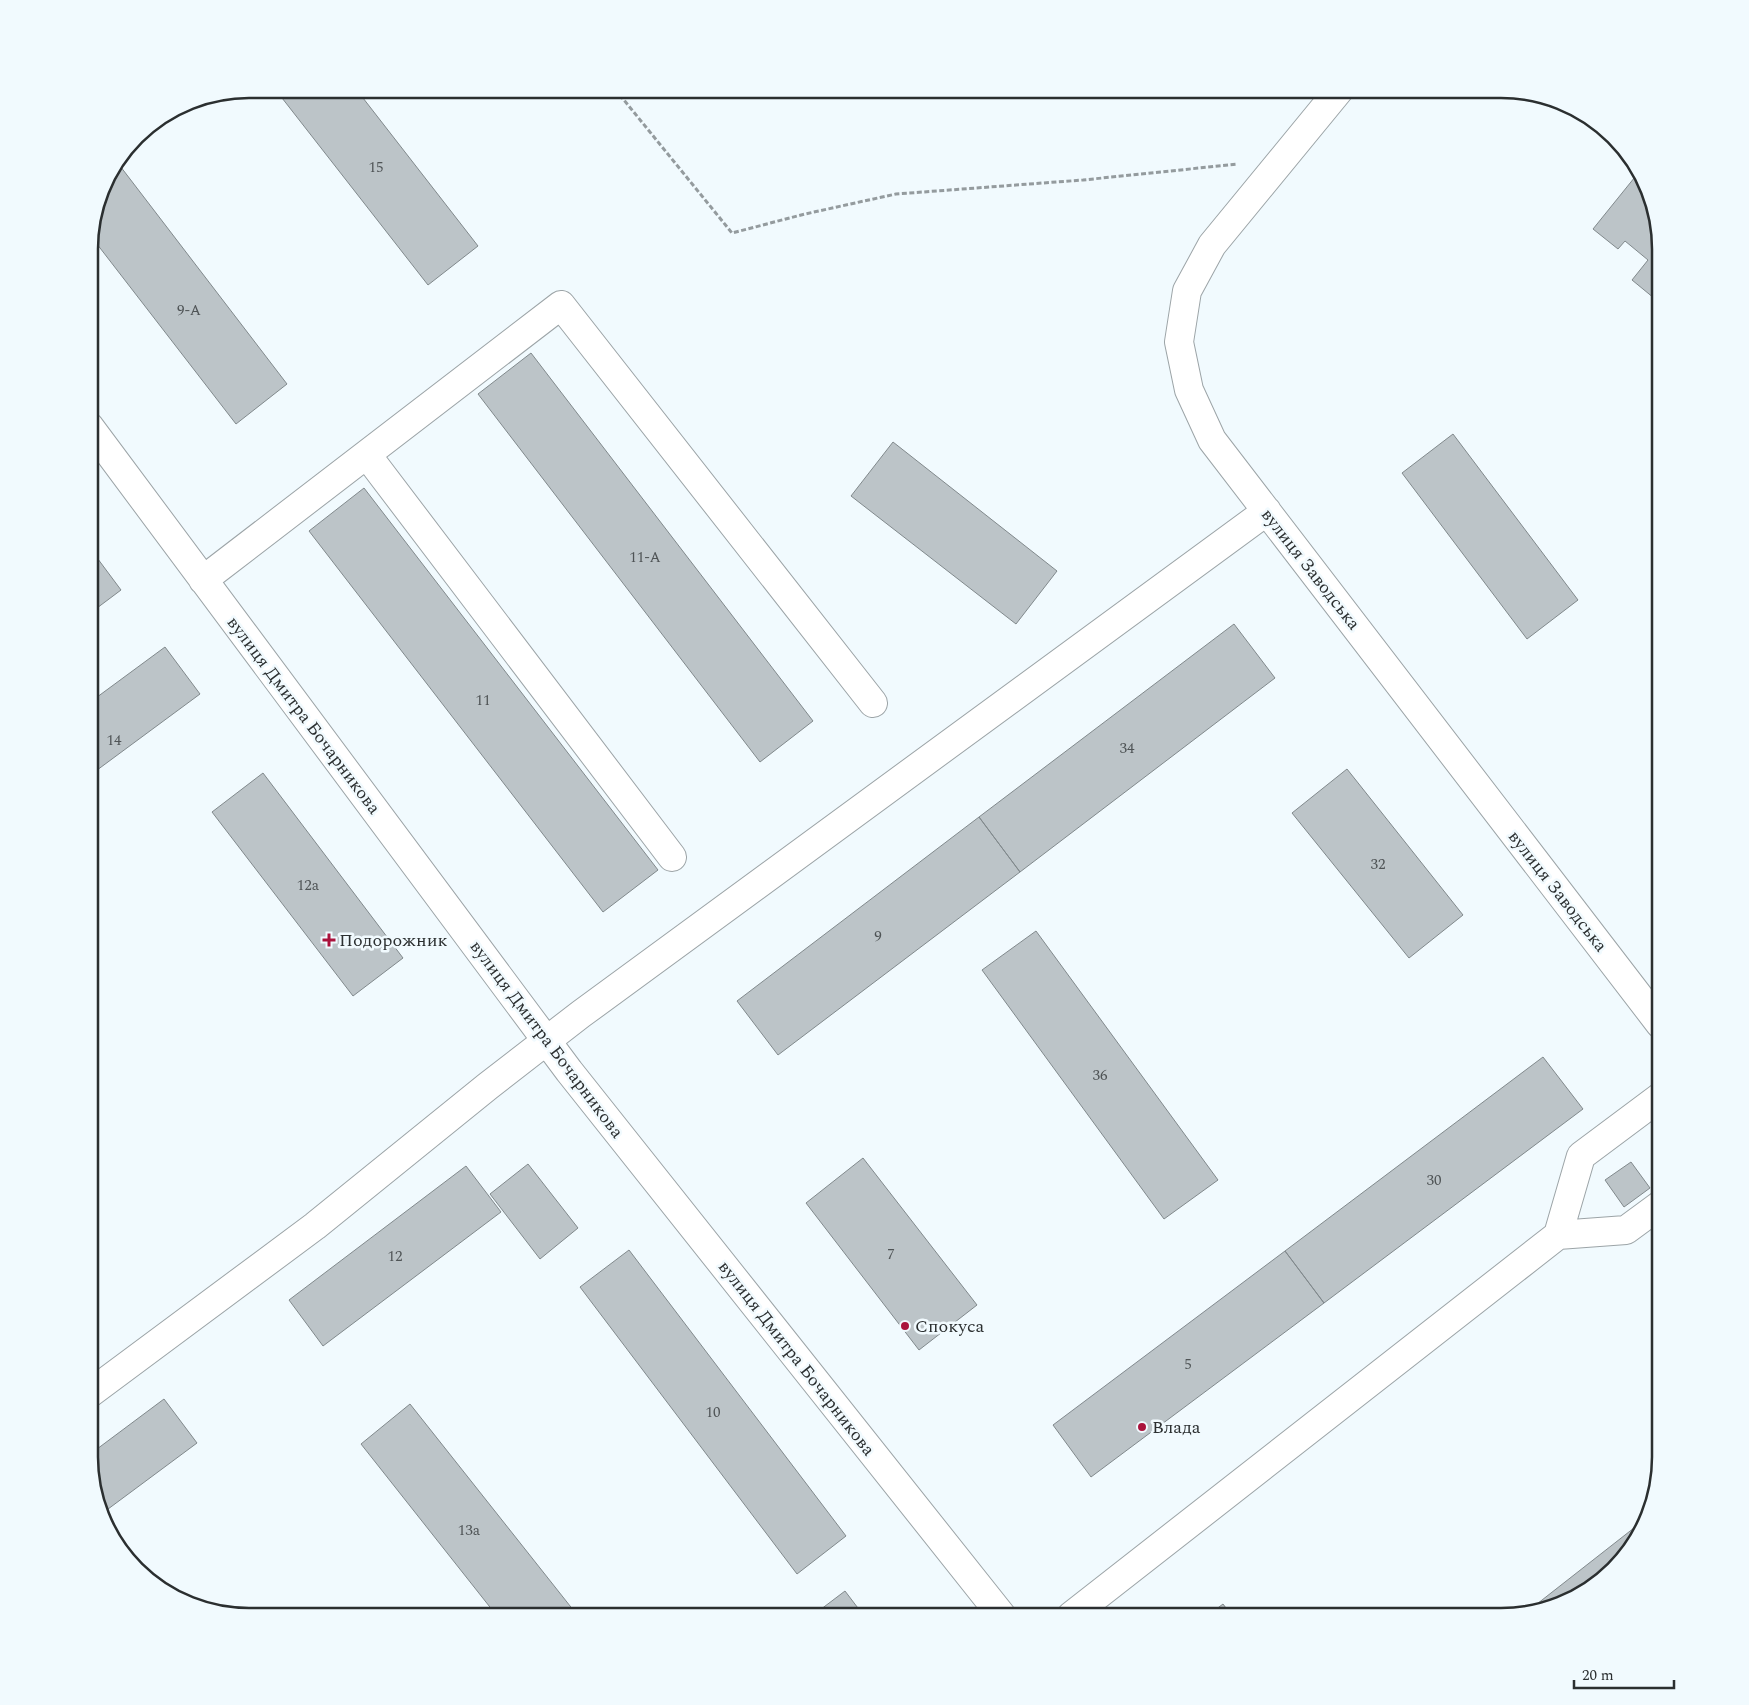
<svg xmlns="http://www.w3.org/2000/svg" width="1749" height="1705" viewBox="0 0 1749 1705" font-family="Spectral,serif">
  <rect width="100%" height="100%" fill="#f1fafe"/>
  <path fill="#bcc4c8" stroke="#81898c" d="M275,89H356L478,246L428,285Z
    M117,162L287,384L236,424L90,235L105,178Z
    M1639,172L1648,188L1660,248V303L1632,280L1648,260L1625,241L1618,249L1593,229Z
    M531,353L813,721L760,762L478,394Z
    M1453,434L1578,600L1527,639L1402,473Z
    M893,442L1057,571L1016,624L851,496Z
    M364,488L658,870L603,912L309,531Z
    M89,547L121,590L89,614Z
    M1234,624L1275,678L1020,872L979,817Z
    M165,647L200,694L89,776V703Z
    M1347,769L1463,915L1409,958L1292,813Z
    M263,773L403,958L353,996L212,812Z
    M979,817L1020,872L778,1055L737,1001Z
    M1036,931L1218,1180L1164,1219L982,970Z
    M1543,1057L1583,1109L1324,1303L1285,1251Z
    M863,1158L977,1305L919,1350L806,1203Z
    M1631,1162L1650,1188L1624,1207L1605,1180Z
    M528,1164L578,1228L540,1259L490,1194Z
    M466,1166L501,1212L323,1346L289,1300Z
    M629,1250L846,1536L797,1574L580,1287Z
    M1285,1251L1324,1303L1091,1477L1053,1425Z
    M164,1399L197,1443L100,1515L89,1455Z
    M410,1404L578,1616H497L361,1444Z
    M1648,1517L1606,1576L1561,1604L1528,1611Z
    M845,1591L864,1616H812Z
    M1223,1604L1232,1616H1207Z"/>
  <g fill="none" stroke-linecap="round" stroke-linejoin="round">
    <defs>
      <path id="pedestrian" d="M1558,1235L1626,1230L1660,1205
        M1071,1616L1558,1235L1581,1156L1660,1097"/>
      <path id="minor" d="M1340,89L1212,245L1187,291L1179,342L1189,390L1212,440L1660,1024
        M89,426L569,1071L1002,1616
        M367,455L672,857
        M203,580L561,305L873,703
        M89,1394L315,1226L488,1086L581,1014L1267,511"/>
    </defs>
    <use href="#pedestrian" stroke="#9ca4a7" stroke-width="30"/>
    <use href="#minor" stroke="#9ca4a7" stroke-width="30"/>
    <path stroke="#949b9e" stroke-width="3" stroke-dasharray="5 2.5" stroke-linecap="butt" d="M615,89L732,233L805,214L896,194L1083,180L1238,164"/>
    <use href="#pedestrian" stroke="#fff" stroke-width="28"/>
    <use href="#minor" stroke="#fff" stroke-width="28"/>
  </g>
  <g fill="#aa133c" stroke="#f1fafe" stroke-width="2">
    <path d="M326.5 932.5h5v5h5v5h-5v5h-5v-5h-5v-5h5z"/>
    <circle cx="905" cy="1326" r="5"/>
    <circle cx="1142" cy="1427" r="5"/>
  </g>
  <g text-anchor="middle" stroke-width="5" stroke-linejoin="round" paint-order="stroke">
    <g font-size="15" fill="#4f5456">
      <text x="376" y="172">15</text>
      <text x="189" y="315">9-А</text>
      <text x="645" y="562">11-А</text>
      <text x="483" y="705">11</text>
      <text x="114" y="745">14</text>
      <text x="1127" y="753">34</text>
      <text x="1378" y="869">32</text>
      <text x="308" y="890">12а</text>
      <text x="878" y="941">9</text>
      <text x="1100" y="1080">36</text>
      <text x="1434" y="1185">30</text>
      <text x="891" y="1259">7</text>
      <text x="395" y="1261">12</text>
      <text x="1188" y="1369">5</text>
      <text x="713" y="1417">10</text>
      <text x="469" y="1535">13а</text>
    </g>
    <g font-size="18" fill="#2b2f30" stroke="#f1fafe">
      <text transform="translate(1311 569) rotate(52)" y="6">вулиця Заводська</text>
      <text transform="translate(304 715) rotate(53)" y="6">вулиця Дмитра Бочарникова</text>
      <text transform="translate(1558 891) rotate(52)" y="6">вулиця Заводська</text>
      <text transform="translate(547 1039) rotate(53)" y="6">вулиця Дмитра Бочарникова</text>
      <text transform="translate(797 1358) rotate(52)" y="6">вулиця Дмитра Бочарникова</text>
    </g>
    <g font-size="18" fill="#2b2f30" stroke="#f1fafe" text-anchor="start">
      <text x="339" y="946">Подорожник</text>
      <text x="915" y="1332">Спокуса</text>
      <text x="1152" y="1433">Влада</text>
    </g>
  </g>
  <path d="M0 0H1749V1705H0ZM249 98H1501A151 151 0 0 1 1652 249V1457A151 151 0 0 1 1501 1608H249A151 151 0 0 1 98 1457V249A151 151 0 0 1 249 98Z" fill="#f1fafe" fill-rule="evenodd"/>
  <path fill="none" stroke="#2b2f30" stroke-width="2.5" d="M249 98H1501A151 151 0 0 1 1652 249V1457A151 151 0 0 1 1501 1608H249A151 151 0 0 1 98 1457V249A151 151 0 0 1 249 98Z"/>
  <path d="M1574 1680v8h100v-8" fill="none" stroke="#2b2f30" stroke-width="2.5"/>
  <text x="1582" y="1680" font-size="15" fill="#2b2f30" stroke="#f1fafe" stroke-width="4" paint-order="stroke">20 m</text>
</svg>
